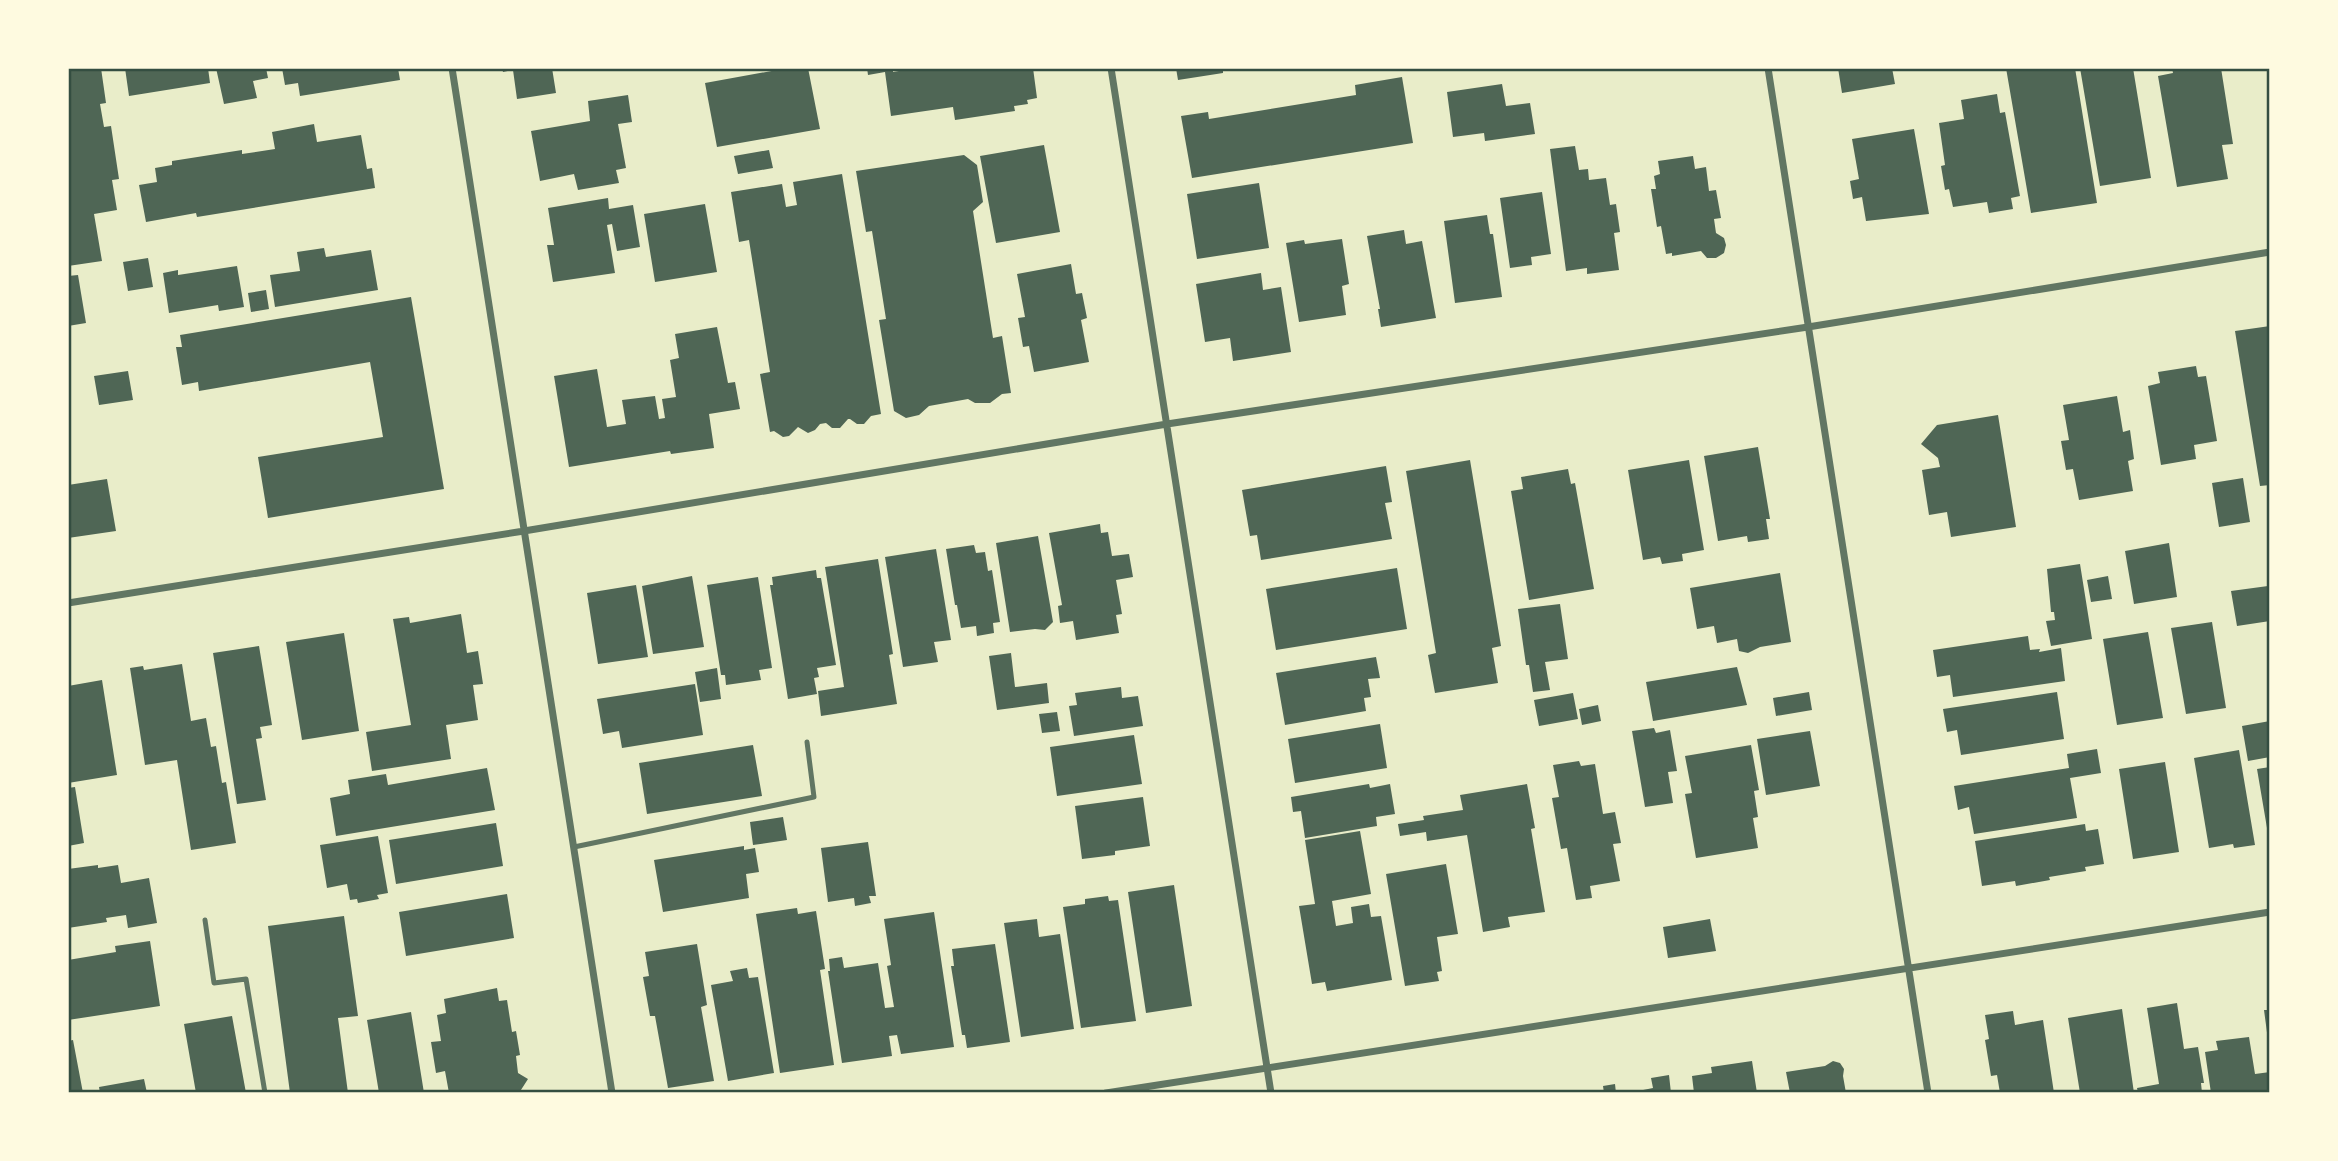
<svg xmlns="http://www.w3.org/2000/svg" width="2338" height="1161" viewBox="0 0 2338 1161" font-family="Bitter,serif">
  <rect width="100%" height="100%" fill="#e9edc9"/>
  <path fill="#4f6655" d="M68,68H101L106,103L100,104L104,127L111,126L119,179L112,180L117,210L94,214L102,261L68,266Z
    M125,68H208L210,83L129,96Z
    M216,68H266L268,78L253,81L257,98L224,104Z
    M282,68H398L400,80L300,96L298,83L285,85Z
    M502,68H552L556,93L517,99L513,70L503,72Z
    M788,68H808L820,129L717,147L705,83Z
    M867,68H893V72L916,68H1033L1037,98L1027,100L1028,104L1014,106L1015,111L955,120L953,107L891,116L885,72L868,75Z
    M1176,68H1223V73L1178,80Z
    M1838,68H1892L1895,84L1842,93Z
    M2006,68H2075L2097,203L2031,213Z
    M2080,68H2133L2151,178L2100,186Z
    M2172,68H2221L2233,144L2222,145L2228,179L2177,187L2158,76L2173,73Z
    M1402,77L1413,143L1192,178L1181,116L1208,112L1209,119L1356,95L1355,85Z
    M1502,84L1506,106L1530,103L1535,134L1485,141L1484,133L1453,137L1447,92Z
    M1997,94L2000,113L2005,112L2020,196L2011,198L2013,209L1989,213L1987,202L1953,207L1949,189L1945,190L1941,166L1945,165L1939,123L1964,119L1961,100Z
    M628,95L632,122L618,124L626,168L616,170L619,183L578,190L574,174L540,181L531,131L590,121L588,101Z
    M314,124L317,142L361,135L367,169L372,168L375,188L197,217L196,213L146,222L139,185L157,182L155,168L172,165V161L242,150V154L275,149L272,132Z
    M1914,129L1929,214L1866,221L1862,197L1853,199L1850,181L1859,179L1852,139Z
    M1044,145L1060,232L996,243L980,156Z
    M1575,146L1579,170L1588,169L1589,180L1606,178L1610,205L1616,204L1620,232L1614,233L1619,270L1587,274V268L1566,271L1550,149Z
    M769,150L773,168L738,174L734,156Z
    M964,155L977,165L983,202L973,211L993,338L1002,336L1011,393L1002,394L990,403H975L968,399L929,406L919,415L906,418L894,411L879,320L886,319L872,231L866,232L856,171Z
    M1693,156L1695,169L1706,167L1709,191L1716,190L1721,218L1714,219L1716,233L1724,238L1726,245L1724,253L1716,258H1707L1701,251L1672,256V253L1666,254L1661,226L1657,227L1651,189H1656L1654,176L1660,174L1658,161Z
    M842,174L881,414L871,416L864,424H857L850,419H848L840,428H832L826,423L820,424L815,430L808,433L798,427L789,436L783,437L774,431L770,432L760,374L770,372L749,240L739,242L731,192L782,184L786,207L797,205L793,182Z
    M1259,183L1269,248L1197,259L1187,194Z
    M1542,192L1551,254L1531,257L1532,265L1510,268L1500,198Z
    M608,198L609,209L633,205L640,247L617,251L612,224L607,225L615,273L553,282L547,245H554L548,208Z
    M705,204L717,272L655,282L644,214Z
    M1487,215L1490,234H1493L1502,297L1455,303L1444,221Z
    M1404,230L1406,244L1422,241L1436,318L1381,327L1378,309H1380L1367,236Z
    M1342,239L1349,284L1342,286L1346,315L1299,322L1286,243L1304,240L1305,244Z
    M324,248L326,257L371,250L378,290L275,307L270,275L300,271L297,252Z
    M148,258L153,287L128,291L123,262Z
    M1071,264L1076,294L1082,293L1087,318L1081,320L1089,362L1034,372L1029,346L1023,347L1018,318L1025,317L1017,274Z
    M237,266L244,307L219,311L218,305L169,313L163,273L178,270V275Z
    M1261,273L1263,290L1281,287L1291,352L1233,361L1230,338L1205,342L1196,284Z
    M78,275L86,323L68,326V276Z
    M266,290L269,309L251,312L248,293Z
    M411,297L444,489L268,518L258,457L383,437L370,362L199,391L198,382L182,385L176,347H182L180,335Z
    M2270,326V485L2260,486L2235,331Z
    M717,327L728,383L735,382L740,409L709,414L714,448L671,454L670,451L569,467L554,376L597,369L607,427L626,424L622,400L655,396L659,419L665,418L662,399L676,397L670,360L679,358L675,334Z
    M2196,366L2198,377L2206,376L2217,441L2194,445L2196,459L2161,465L2148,386L2160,383L2158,372Z
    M128,371L133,400L99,405L94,376Z
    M2117,396L2123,432L2130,430L2134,459L2128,461L2133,491L2079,500L2073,469L2066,470L2061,441L2069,440L2063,405Z
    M1998,415L2016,527L1951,537L1947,512L1929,515L1922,470L1940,467L1938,458L1921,444L1937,425Z
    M1758,447L1770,519H1766L1769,539L1748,542L1747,536L1718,541L1704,456Z
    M1470,460L1501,646L1492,648L1498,683L1435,693L1428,655L1436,653L1406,471Z
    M1689,460L1704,550L1682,554L1683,561L1662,564L1660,557L1643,560L1628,470Z
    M1386,466L1392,502L1385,503L1392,539L1261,560L1257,535L1250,536L1242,490Z
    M1568,469L1571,484L1575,483L1594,589L1529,600L1511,491L1523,489L1521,477Z
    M2243,478L2250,522L2219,527L2212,483Z
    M107,479L116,531L68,538V485Z
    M1100,524L1101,533L1108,532L1112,556L1129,554L1133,577L1116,580L1122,614L1116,615L1119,633L1076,640L1073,621L1060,623L1058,606L1062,605L1049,533Z
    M1038,536L1053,622L1045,630L1035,629L1010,632L996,543Z
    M2169,543L2177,597L2134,604L2125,551Z
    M974,545L976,553L985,552L988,571L992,570L1000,622L993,623L994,633L977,636L976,626L961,628L957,605H955L946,549Z
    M936,549L951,640L934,642L938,662L903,667L885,557Z
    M878,559L893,654L889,655L897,704L821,716L818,691L844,687L825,567Z
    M2080,564L2092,639L2051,646L2046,621L2055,620L2054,612H2051L2047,569Z
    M1397,568L1407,629L1276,650L1266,589Z
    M816,570L817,578H821L836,665L817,668L819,677L814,678L817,694L788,699L770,585H773L772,577Z
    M1780,573L1791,642L1760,647L1748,653L1739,651L1737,639L1717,643L1714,626L1697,629L1690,588Z
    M692,576L704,647L653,654L642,586Z
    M2108,576L2112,599L2091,602L2087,580Z
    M758,577L772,668L759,670L761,680L726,685L725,675H721L707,585Z
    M636,585L648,657L598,664L587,593Z
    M2268,586L2270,621L2237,626L2231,591Z
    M1560,604L1568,659L1545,662L1550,690L1533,692L1529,665H1526L1518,609Z
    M461,614L467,653L478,651L483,684L473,685L478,720L446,725L451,759L372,771L366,732L411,725L393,619L409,617L410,623Z
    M2212,622L2226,708L2186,714L2171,628Z
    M2148,632L2163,718L2117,725L2103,639Z
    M344,633L359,731L302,740L286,642Z
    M2028,636L2030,650L2040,649L2039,652L2061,648L2065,681L1953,697L1950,675L1937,677L1933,650Z
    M259,646L272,725L260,727L262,738L256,739L266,800L237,804L213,653Z
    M1011,653L1015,687L1047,683L1049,703L997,710L989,656Z
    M1376,657L1380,678L1368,679L1371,697L1364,698L1366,711L1285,725L1276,673Z
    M182,664L191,721L206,718L211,747L216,746L222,783L226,782L236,843L191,850L177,760L145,765L130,668L143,666L144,670Z
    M1737,667L1747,705L1653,721L1646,682Z
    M717,668L721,699L700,702L695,672Z
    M102,680L117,775L68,783V686Z
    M695,684L703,735L622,748L619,731L603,734L597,699Z
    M1121,687L1122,698L1138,696L1143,726L1074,736L1069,706L1077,705L1075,693Z
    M1809,692L1812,710L1776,716L1773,698Z
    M2057,692L2064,739L1961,755L1957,730L1947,732L1943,709Z
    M1573,693L1578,719L1539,726L1534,700Z
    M1598,705L1601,721L1582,725L1579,709Z
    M1057,712L1060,731L1042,733L1039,714Z
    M2270,721V757L2248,761L2242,726Z
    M1380,724L1387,768L1295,783L1288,739Z
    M1654,728L1656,733L1670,730L1677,771L1668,772L1673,803L1645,807L1632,731Z
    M1810,731L1820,786L1766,795L1757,739Z
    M1134,735L1142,784L1057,796L1050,747Z
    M753,745L762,796L647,814L639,763Z
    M1751,745L1759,790L1754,791L1758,817L1753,818L1758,848L1696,858L1685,794L1692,793L1685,756Z
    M2097,749L2101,773L2070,778L2077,818L1974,834L1969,807L1958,810L1954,786L2069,768L2067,754Z
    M2239,750L2255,845L2234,848L2233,844L2209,848L2194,758Z
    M1579,761L1581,766L1595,764L1603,814L1615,812L1621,843L1613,844L1620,881L1590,886L1592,898L1576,900L1567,848L1561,849L1552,798L1559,797L1553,765Z
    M2165,762L2179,852L2133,859L2119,769Z
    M2270,767V828H2267L2257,769Z
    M487,768L495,810L336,836L330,798L350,794L348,780L386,774L388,785Z
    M1369,784L1370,788L1390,784L1395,814L1376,817L1377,826L1305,838L1301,811L1293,812L1291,797Z
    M1527,784L1535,828L1531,829L1545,912L1508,917L1510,927L1483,932L1467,835L1427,841L1426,832L1400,836L1398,824L1424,820L1423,816L1463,810L1460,795Z
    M75,787L84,843L68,846V788Z
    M1143,797L1150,846L1115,851V855L1082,859L1075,806Z
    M783,817L787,840L753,845L750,822Z
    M496,823L503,866L396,884L389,840Z
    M2085,824L2086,831L2098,829L2104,864L2085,867L2086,871L2049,877L2050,880L2016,886L2015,881L1982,886L1975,841Z
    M1360,831L1371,894L1332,901L1336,926L1353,923L1351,907L1369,904L1371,917L1381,916L1392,980L1327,991L1325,982L1312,984L1299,906L1315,904L1305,840Z
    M378,836L388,893L377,895L379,899L358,903L357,899L350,900L347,884L327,888L320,845Z
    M868,842L876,896H869L871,903L855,906L854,898L828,902L821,848Z
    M744,846V850L755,848L759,872L746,874L749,898L663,912L654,860Z
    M1446,864L1458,934L1437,937L1442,971L1437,972L1439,981L1405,986L1386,874Z
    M98,865V868L118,865L121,883L149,878L157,923L128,928L126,915L106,918L107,922L68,928V869Z
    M1174,885L1192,1006L1146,1013L1128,892Z
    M507,894L514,938L406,956L399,912Z
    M1108,896L1109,901L1118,900L1136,1021L1081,1028L1063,907L1085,904V899Z
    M797,908L798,914L816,911L825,969L820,970L834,1065L780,1073L756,914Z
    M934,912L954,1047L901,1054L897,1035L889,1036L892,1056L842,1063L828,971H830L829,959L842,957L844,968L878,963L885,1008L894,1007L887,966L891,965L884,919Z
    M344,916L358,1016L338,1018L348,1093H290L268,926Z
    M1037,919L1039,937L1060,934L1074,1029L1021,1037L1004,923Z
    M1710,919L1716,951L1668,958L1663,927Z
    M150,941L160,1006L68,1020V960L116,952L115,946Z
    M697,944L707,1005L701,1007L714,1081L668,1088L655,1016H650L643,977L649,976L645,952Z
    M995,944L1010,1042L967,1048L965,1035H962L951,966H954L952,949Z
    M747,968L749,978L758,977L774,1073L728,1081L711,985L733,981L730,971Z
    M497,988L499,1001L507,1000L512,1032L516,1031L520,1055L516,1056L518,1073L528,1079L519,1093H449L445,1071L436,1073L431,1042L441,1041L437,1015L446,1013L444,999Z
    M2177,1003L2184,1049L2198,1047L2204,1083H2201L2202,1093H2138L2137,1088L2159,1084L2147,1008Z
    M2122,1009L2134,1093H2080L2068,1018Z
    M2264,1010H2270V1040H2268Z
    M2013,1011L2015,1025L2043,1020L2054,1093H2000L1997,1075L1991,1076L1985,1040L1989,1039L1985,1015Z
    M411,1012L424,1093H379L367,1020Z
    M232,1016L246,1093H196L184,1024Z
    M2249,1037L2255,1074L2270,1072V1093H2211L2205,1052L2218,1050L2216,1041Z
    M73,1040L83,1093H68V1041Z
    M1752,1061L1757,1093H1694L1692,1076L1712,1073L1711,1067Z
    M1833,1061L1840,1063L1844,1069L1843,1076L1846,1093H1790L1786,1072L1825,1066Z
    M1669,1075L1671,1093H1628L1653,1088L1651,1078Z
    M144,1079L147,1093H100L99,1087Z
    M1615,1084L1616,1093H1604L1603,1086Z"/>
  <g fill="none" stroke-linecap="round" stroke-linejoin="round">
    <path stroke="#617663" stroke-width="5" d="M574,847L814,797L807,742
      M205,920L214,983L246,979L265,1093"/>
    <path stroke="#617663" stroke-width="7" d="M452,68L612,1093
      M1111,68L1271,1093
      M1768,68L1928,1093
      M68,603L524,531L1167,424L1808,327L2270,252
      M1106,1093L2270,912"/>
  </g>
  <rect width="2338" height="1161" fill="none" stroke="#fefae0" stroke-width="140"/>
  <rect x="70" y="70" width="2198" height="1021" fill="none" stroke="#344e41" stroke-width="2.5"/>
</svg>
